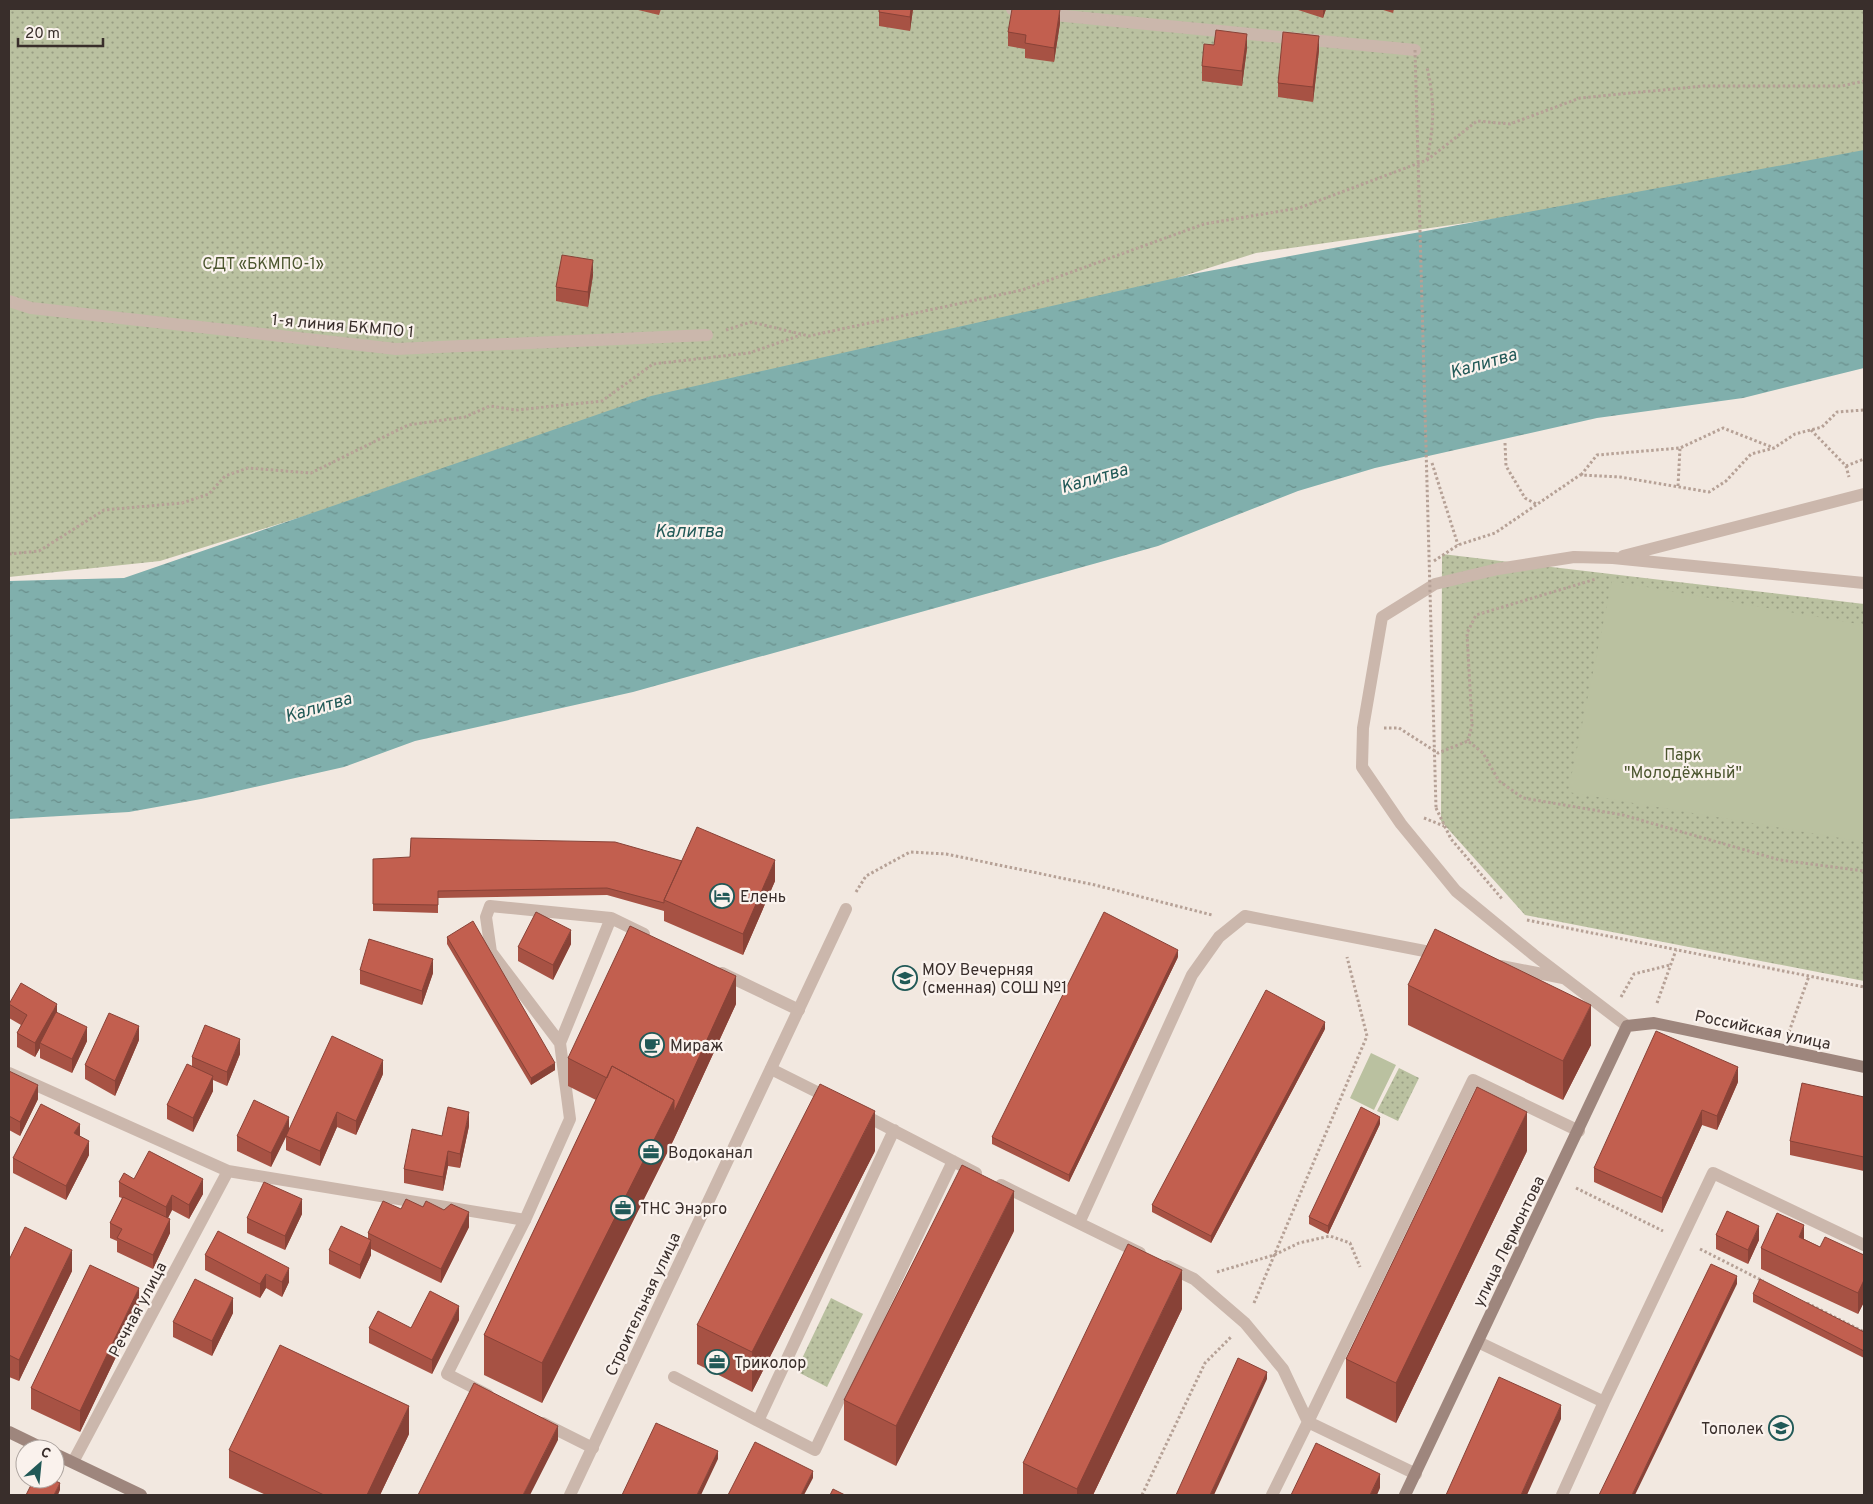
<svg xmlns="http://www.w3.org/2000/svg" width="1873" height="1504" viewBox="0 0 1873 1504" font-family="Overpass,sans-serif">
  <defs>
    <pattern id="green-dots" width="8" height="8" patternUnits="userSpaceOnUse" patternTransform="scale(1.25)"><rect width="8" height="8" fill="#bac1a0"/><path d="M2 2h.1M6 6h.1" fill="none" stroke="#989d83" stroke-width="1.8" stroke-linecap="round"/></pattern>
    <pattern id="water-ripples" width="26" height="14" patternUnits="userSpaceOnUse" patternTransform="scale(1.25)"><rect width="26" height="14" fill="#80afac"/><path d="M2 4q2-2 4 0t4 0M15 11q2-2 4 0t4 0" fill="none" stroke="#6a8f8c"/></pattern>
  </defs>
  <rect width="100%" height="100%" fill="#f2e8e0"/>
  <path fill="url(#green-dots)" d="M9,9H1864V157L1751,182L1256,253L1016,329L314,513L160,561L9,577Z
    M1442,554L1864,604V981L1525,915L1441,821Z
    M1399,1068L1419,1078L1398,1121L1377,1111Z
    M831,1298L863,1314L827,1387L796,1371Z"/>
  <path fill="#bac1a0" d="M1612,581L1864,625V842L1568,792Z
    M1371,1053L1396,1065L1374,1110L1350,1098Z"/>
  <path fill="url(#water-ripples)" d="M1864,150V368L1743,398L1597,418L1375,468L1298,491L1158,546L633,692L415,741L344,767L201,799L129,812L9,819V581L124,578L651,396L1198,273Z"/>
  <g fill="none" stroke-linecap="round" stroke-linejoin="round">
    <path stroke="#b6a196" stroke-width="3" stroke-dasharray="2.5 2.5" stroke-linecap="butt" d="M1427,160C1434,125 1435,102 1427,67
      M726,330L751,322L809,336L1022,290L1204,224L1299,208L1427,160L1477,121L1510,124L1580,98L1703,86H1842L1864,81
      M1811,430L1846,466L1849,477
      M1505,443L1506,466L1525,498L1536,504
      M1432,463L1458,545
      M1846,466L1864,459
      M1581,475L1597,455L1680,448L1723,428L1774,448
      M1678,486L1680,448
      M9,554L39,551L104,510L182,503L209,494L225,476L248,468L311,473L408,425L465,417L490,406L516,410L602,401L653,364L749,353L801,335
      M1434,561L1458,545L1495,533L1580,475L1620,477L1709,492L1726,481L1751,454L1774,448L1795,434L1822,427L1837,412L1864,410
      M1384,728H1399L1438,753L1468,741L1483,753L1499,781L1523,798L1623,815L1780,860L1864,871
      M1468,741L1472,725L1467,633L1476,615L1596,579
      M1436,808L1451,839L1503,900
      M1424,818L1444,826
      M856,892L866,876L910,852L946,854L1095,885L1212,915
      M1527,920L1864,987
      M1621,997L1634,974L1670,965
      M1657,1003L1676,950
      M1789,1032L1809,976
      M1576,1188L1663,1231
      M1700,1249L1763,1281
      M1217,1272L1274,1255L1299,1243L1330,1236L1350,1243L1360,1267
      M1254,1303L1367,1036L1347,957
      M1807,1303L1864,1332
      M1142,1495L1205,1363L1231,1337"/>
    <path stroke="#cbb7ac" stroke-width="12" d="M1012,9L1034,13L1415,50
      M9,301L31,308L396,349L707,335
      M1623,556L1864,494
      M611,918L560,1043L491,952L486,917L490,906L611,918L644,934
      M1501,966L1563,978
      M722,973L799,1010
      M1627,1026L1534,955L1456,891L1401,824L1362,767L1363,728L1382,617L1435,584L1498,569L1574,557L1613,558L1864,583
      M771,1069L831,1099
      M860,1113L976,1173
      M894,1130L758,1421L815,1450L953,1161
      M1001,1185L1140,1253
      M1079,1223L1192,975L1219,937L1245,916L1440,954
      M1167,1266L1194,1279L1245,1323L1283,1369L1308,1422L1272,1495
      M1478,1342L1604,1402L1562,1495
      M674,1377L758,1421
      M488,1395L447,1374L525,1220L570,1119L560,1043
      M1604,1402L1713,1173L1864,1245
      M543,1423L593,1448
      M1416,1474L1308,1422L1473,1080L1579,1131"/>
    <path stroke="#cbb7ac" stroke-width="12" d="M9,1073L228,1171L525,1220
      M73,1462L228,1171
      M570,1495L846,909"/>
    <path stroke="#9e867d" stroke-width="12" d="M9,1432L44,1449
      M55,1454L141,1495
      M1405,1495L1627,1026L1654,1023L1864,1067"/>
    <path stroke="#b6a196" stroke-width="3" stroke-dasharray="2.5 2.5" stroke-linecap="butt" d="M1415,50L1436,808"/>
  </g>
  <path fill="#a75244" d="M634,9H661L659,15Z
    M879,9H913L910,31L879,26Z
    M1295,9H1326L1323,18Z
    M1380,9H1394L1393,13Z
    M1060,23L1054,62L1025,58V49L1008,46V32Z
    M1247,48L1242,86L1202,81V66Z
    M1319,50L1313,102L1278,97V83Z
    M593,275L588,307L556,301V287Z
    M373,859L682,861L775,881L743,955L664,921V911L607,895L438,898V913L373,911Z
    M447,937L555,1070L531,1085L447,944Z
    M571,944L553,980L518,961V947Z
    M1178,957L1069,1182L992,1144V1137Z
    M360,970L433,973L422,1005L360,984Z
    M1408,985L1591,1045L1563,1100L1408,1025Z
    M9,1004L57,1013L87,1041L72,1073L40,1058V1048L35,1057L17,1047V1033L21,1025L9,1018Z
    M736,1004L674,1139L542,1403L484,1375V1335L596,1100L568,1086V1058Z
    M1325,1029L1211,1243L1152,1212V1205Z
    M139,1040L115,1096L85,1079V1065Z
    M240,1054L227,1086L213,1080V1091L193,1132L167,1119V1105L192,1066V1057Z
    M9,1071L38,1099L20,1136L9,1130Z
    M383,1074L356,1135L337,1127L320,1166L286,1150V1136L271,1167L237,1151V1136L289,1131Z
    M1738,1082L1717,1130L1702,1125L1662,1213L1594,1182V1168Z
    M1864,1097V1171L1790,1155V1141Z
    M1380,1124L1328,1234L1309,1224V1217Z
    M469,1126L460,1168L448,1166L443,1191L404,1183V1169L442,1136Z
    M80,1136L89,1155L66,1200L13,1173V1158Z
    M875,1151L752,1392L697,1364V1325Z
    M1527,1151L1396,1423L1346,1398V1359Z
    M134,1179L203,1194L189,1219L172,1210L168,1218L170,1233L153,1269L117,1252V1241L110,1238V1223L122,1198L119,1197V1182Z
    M423,1207L469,1227L441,1283L371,1249V1255L360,1279L329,1264V1250L368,1239V1233L401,1209Z
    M302,1214L285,1250L247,1233V1218Z
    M1014,1231L896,1466L844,1440V1400Z
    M1716,1235L1759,1240L1748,1264L1716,1249Z
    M1804,1239L1820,1247L1864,1255V1302L1858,1314L1761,1269V1248Z
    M205,1255L289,1282L282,1297L266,1288L260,1298L205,1270Z
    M9,1260L72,1271L19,1381L9,1377Z
    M1753,1294L1864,1332V1358L1753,1302Z
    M139,1309L80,1432L31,1409V1388Z
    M1182,1309L1093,1495H1023V1463Z
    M233,1313L212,1356L173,1337V1322Z
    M459,1320L432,1374L369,1343V1328H411Z
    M409,1434L380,1495H266L229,1478V1450Z"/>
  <path fill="#884237" d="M911,9H913L910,31V17Z
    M1060,9V23L1054,62V48Z
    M1324,9H1326L1323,18V11Z
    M1247,34V48L1242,86V71Z
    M1319,36V50L1313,102V87Z
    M593,260V275L588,307V292Z
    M775,860V881L743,955V934Z
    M571,930V944L553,980V965Z
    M1178,950V957L1069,1182V1175Z
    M433,959V973L422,1005V991Z
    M736,976V1004L674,1139L542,1403V1363Z
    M57,1004V1019L40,1043V1048L35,1057V1043Z
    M1591,1005V1045L1563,1100V1061Z
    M1325,1022V1029L1211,1243V1236Z
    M139,1026V1040L115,1096V1081Z
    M87,1027V1041L72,1073V1059Z
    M240,1039V1054L227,1086V1072Z
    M383,1060V1074L356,1135V1121Z
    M555,1063V1070L531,1085V1078Z
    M1738,1067V1082L1717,1130V1116Z
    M213,1076V1091L193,1132V1118Z
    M38,1085V1099L20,1136V1122Z
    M1702,1110V1125L1662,1213V1198Z
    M875,1111V1151L752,1392V1352Z
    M337,1112V1127L320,1166V1151Z
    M469,1112V1126L460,1168V1154Z
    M1527,1112V1151L1396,1423V1383Z
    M289,1117V1131L271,1167V1153Z
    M1380,1117V1124L1328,1234V1226Z
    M80,1124V1138L74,1133Z
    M89,1141V1155L66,1200V1186Z
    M448,1151V1166L443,1191V1177Z
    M203,1179V1194L189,1219V1205Z
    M1014,1191V1231L896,1466V1426Z
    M172,1195V1210L166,1222V1207Z
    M302,1199V1214L285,1250V1236Z
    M469,1212V1227L441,1283V1269Z
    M170,1219V1233L153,1269V1255Z
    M1804,1225V1246L1799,1237Z
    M1759,1226V1240L1748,1264V1250Z
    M371,1240V1255L360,1279V1265Z
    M72,1250V1271L19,1381V1360Z
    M289,1268V1282L282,1297V1282Z
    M1182,1270V1309L1093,1495H1077V1489Z
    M266,1274V1288L260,1298V1284Z
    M1737,1276V1284L1635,1495H1632Z
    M1864,1280V1302L1858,1314V1293Z
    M139,1288V1309L80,1432V1411Z
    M233,1298V1313L212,1356V1341Z
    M459,1306V1320L432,1374V1360Z
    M1267,1372V1379L1214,1495H1210Z
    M1561,1405V1419L1527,1495H1521Z
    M409,1406V1434L380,1495H367Z
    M558,1426V1440L530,1495H523Z
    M718,1451V1459L701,1495H697Z
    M813,1471V1478L804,1495H801Z
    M1380,1474V1488L1377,1495H1370Z
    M60,1483V1490L58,1495H54Z"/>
  <path fill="#c25f4f" stroke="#884237" d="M879,9H911L910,17L879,12Z
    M1012,9H1060L1054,48L1025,43L1026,35L1008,32Z
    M1216,30L1247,34L1242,71L1202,66L1204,44L1214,45Z
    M1283,32L1319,36L1313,87L1278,83Z
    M562,255L593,260L588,292L556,287Z
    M697,827L775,860L743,934L664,900Z
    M411,838L615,842L682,861L664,900V903L607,888L438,891V905L373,904V859L410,857Z
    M536,912L571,930L553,965L518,947Z
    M1104,912L1178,950L1069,1175L992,1137Z
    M473,921L555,1063L531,1078L447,937Z
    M630,926L736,976L674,1112V1100L612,1066L607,1078L568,1058Z
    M1435,929L1591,1005L1563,1061L1408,985Z
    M369,939L433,959L422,991L360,970Z
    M21,983L57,1004L35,1043L17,1033L27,1015L9,1004Z
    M1266,990L1325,1022L1211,1236L1152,1205Z
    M56,1012L87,1027L72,1059L40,1043Z
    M109,1013L139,1026L115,1081L85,1065Z
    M205,1025L240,1039L227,1072L192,1057Z
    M1656,1031L1738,1067L1717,1116L1702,1110L1662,1198L1594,1168Z
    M332,1036L383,1060L356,1121L337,1112L320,1151L286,1136Z
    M187,1064L213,1076L193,1118L167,1105Z
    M612,1066L674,1100L542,1363L484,1335Z
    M9,1071L38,1085L20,1122L9,1116Z
    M1802,1083L1864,1097V1157L1790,1141Z
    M820,1084L875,1111L752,1352L697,1325Z
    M1477,1087L1527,1112L1396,1383L1346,1359Z
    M254,1100L289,1117L271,1153L237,1136Z
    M41,1104L80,1124L74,1133L89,1141L66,1186L13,1158Z
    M448,1107L469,1112L460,1154L448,1151L443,1177L404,1169L412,1129L442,1136Z
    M1361,1107L1380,1117L1328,1226L1309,1217Z
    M149,1151L203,1179L189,1205L172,1195L166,1207L119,1182L124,1173L134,1179Z
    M962,1165L1014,1191L896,1426L844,1400Z
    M264,1182L302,1199L285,1236L247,1218Z
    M123,1197L170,1219L153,1255L117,1238L122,1229L110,1223Z
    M406,1199L423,1207L426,1201L444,1210L451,1204L469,1212L441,1269L368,1233L383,1201L401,1209Z
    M1727,1211L1759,1226L1748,1250L1716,1235Z
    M1777,1213L1804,1225L1799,1237L1820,1247L1825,1237L1864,1255V1280L1858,1293L1761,1248Z
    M341,1226L371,1240L360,1265L329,1250Z
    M25,1227L72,1250L19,1360L9,1355V1260Z
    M218,1231L289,1268L282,1282L266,1274L260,1284L205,1255Z
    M1128,1244L1182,1270L1077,1489L1023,1463Z
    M1711,1264L1737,1276L1632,1495H1599Z
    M90,1265L139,1288L80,1411L31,1388Z
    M195,1279L233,1298L212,1341L173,1322Z
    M1760,1279L1864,1332V1351L1753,1294Z
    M430,1291L459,1306L432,1360L369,1328L378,1311L411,1328Z
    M280,1345L409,1406L367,1495H324L229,1450Z
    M1238,1358L1267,1372L1210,1495H1176Z
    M1499,1377L1561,1405L1521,1495H1446Z
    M474,1383L558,1426L523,1495H418Z
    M656,1423L718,1451L697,1495H622Z
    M755,1442L813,1471L801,1495H728Z
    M1316,1443L1380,1474L1370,1495H1291Z
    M34,1479H51L60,1483L54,1495H26Z
    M833,1489L845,1495H830Z"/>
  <defs>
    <symbol id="hotel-ring" viewBox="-11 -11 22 22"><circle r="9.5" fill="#faf2ed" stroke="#215957" stroke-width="1.5"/><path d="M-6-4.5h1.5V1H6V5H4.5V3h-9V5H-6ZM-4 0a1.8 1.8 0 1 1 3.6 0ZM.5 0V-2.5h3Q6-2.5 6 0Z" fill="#215957"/></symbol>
    <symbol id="school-ring" viewBox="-11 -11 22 22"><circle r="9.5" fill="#faf2ed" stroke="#215957" stroke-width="1.5"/><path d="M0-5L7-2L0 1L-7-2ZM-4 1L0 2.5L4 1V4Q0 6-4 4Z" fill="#215957"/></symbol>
    <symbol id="cafe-ring" viewBox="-11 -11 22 22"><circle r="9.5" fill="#faf2ed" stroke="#215957" stroke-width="1.5"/><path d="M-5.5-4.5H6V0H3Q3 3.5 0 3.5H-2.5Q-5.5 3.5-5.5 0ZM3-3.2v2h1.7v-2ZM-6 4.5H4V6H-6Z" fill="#215957"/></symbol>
    <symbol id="office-ring" viewBox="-11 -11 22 22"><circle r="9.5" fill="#faf2ed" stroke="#215957" stroke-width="1.5"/><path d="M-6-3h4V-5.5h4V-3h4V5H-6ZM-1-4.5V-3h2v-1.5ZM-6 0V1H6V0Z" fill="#215957"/></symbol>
  </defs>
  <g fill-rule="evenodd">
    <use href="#hotel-ring" x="708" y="882" width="28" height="28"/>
    <use href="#school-ring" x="891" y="964" width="28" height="28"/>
    <use href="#cafe-ring" x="638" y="1031" width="28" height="28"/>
    <use href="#office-ring" x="637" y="1138" width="28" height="28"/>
    <use href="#office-ring" x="609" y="1194" width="28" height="28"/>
    <use href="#office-ring" x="703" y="1348" width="28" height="28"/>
    <use href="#school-ring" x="1767" y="1414" width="28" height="28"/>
  </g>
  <g text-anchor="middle" stroke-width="4.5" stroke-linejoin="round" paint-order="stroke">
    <g font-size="16" fill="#4c562f" stroke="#faf2ed">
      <text x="263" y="269">СДТ «БКМПО-1»</text>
      <text x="1683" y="760">Парк<tspan x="1683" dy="18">"Молодёжный"</tspan></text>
    </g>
    <g font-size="16" fill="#392e2b" stroke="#faf2ed">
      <text transform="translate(343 325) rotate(5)" y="6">1-я линия БКМПО 1</text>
      <text transform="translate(1763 1029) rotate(12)" y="6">Российская улица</text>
      <text transform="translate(1508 1241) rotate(-64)" y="6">улица Лермонтова</text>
      <text transform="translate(642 1304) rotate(-65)" y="6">Строительная улица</text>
      <text transform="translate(137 1309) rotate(-62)" y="6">Речная улица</text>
    </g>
    <g font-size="16" fill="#392e2b" stroke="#faf2ed" text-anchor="start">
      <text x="740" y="902">Елень</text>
      <text x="922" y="975">МОУ Вечерняя<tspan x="922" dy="18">(сменная) СОШ №1</tspan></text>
      <text x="670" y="1051">Мираж</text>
      <text x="668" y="1158">Водоканал</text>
      <text x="640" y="1214">ТНС Энэрго</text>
      <text x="734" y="1368">Триколор</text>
      <text x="1764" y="1434" text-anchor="end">Тополек</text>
    </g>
    <g font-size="18" font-style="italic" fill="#215957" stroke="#faf2ed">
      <text transform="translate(1483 363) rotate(-16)" y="6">Калитва</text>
      <text transform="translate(1094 478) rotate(-16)" y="6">Калитва</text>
      <text x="689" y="537">Калитва</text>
      <text transform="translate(318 707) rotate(-16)" y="6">Калитва</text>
    </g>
  </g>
  <rect width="1873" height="1504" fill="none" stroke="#392e2b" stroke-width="20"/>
  <g transform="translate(40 1464) rotate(27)"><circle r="24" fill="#faf2ed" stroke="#ada49f"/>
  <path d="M0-4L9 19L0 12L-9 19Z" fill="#215957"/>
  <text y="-8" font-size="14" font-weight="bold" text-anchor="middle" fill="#392e2b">С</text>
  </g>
  <path d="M18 38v8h85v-8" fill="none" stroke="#392e2b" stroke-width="2.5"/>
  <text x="25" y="38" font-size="15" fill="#392e2b" stroke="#faf2ed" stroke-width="4" paint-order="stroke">20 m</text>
</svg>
